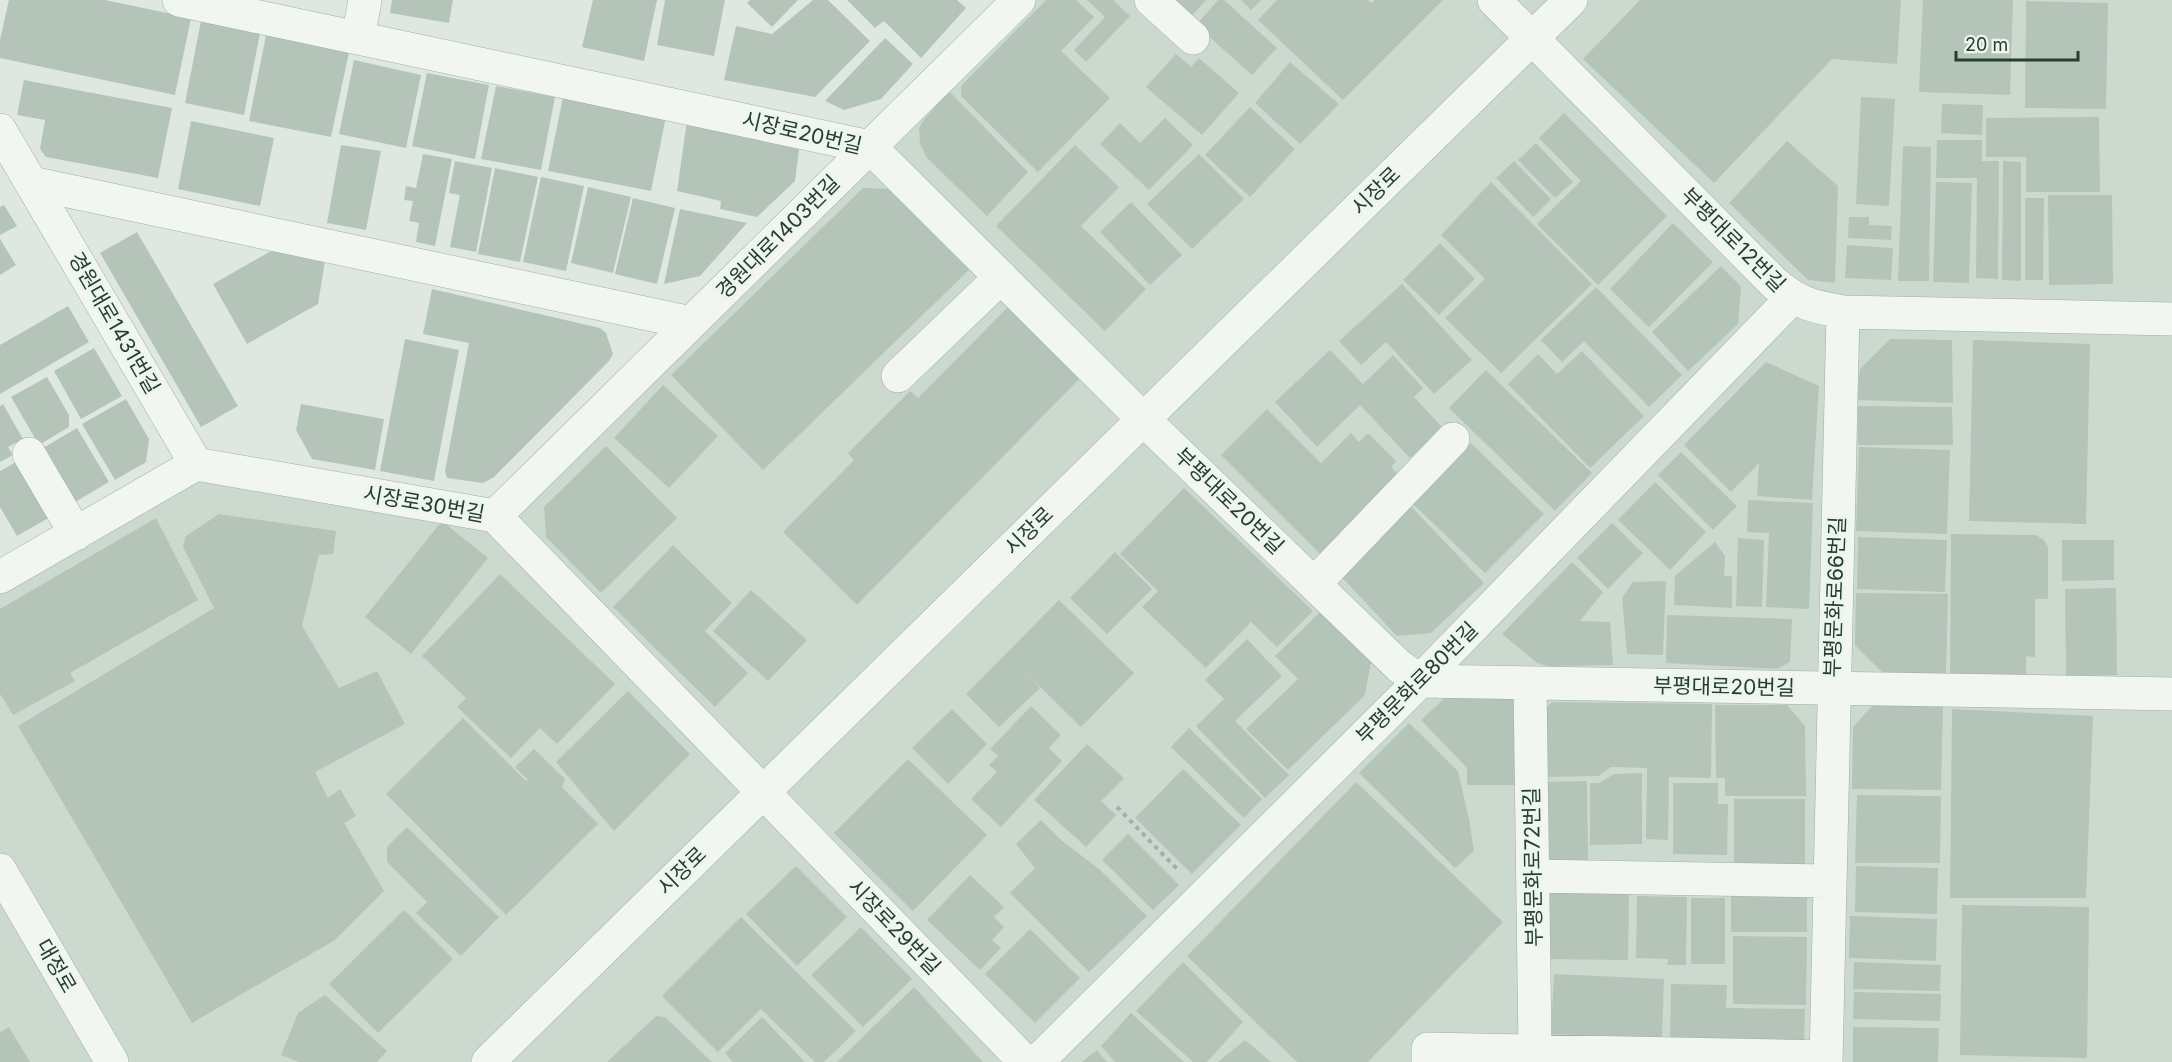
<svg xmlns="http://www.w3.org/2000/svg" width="2172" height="1062" viewBox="0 0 2172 1062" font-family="Inter,'Noto Sans KR',sans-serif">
  <rect width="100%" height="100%" fill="#dee8e0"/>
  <path fill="#ccd9cf" d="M1017,0H2172V1062H0V577L196,464L495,516Z"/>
  <path fill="#b5c4b9" d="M9,0H105L191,18L175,95L0,58V40Z
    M392,0H453L449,23L390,13Z
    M593,0H657L644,61L582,47Z
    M665,0H725L714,56L657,45Z
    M750,0H798L772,27L747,3Z
    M813,0H828L870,41L815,97L724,80L736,26L772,34Z
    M847,0H957L966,8L921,58L884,21L875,28Z
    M1046,0H1076L1094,17L1061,51L1110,98L1038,172L961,96V86Z
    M1087,0H1113L1130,16L1086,62L1074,50L1105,17Z
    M1165,0H1206L1187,21Z
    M1218,0H1224L1277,48L1252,75L1196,25Z
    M1241,0H1261L1251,10Z
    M1277,0H1368L1372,3L1374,0H1443L1343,100L1258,20Z
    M1640,0H1901L1897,64L1832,59L1714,183L1583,59Z
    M1923,0H2013L2010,95L1919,92Z
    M2026,1L2108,3L2106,109L2025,108Z
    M201,21L260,33L244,115L185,103Z
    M266,35L349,52L331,137L249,121Z
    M885,38L913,64L881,99L844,110L825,101Z
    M1176,54L1191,67L1199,58L1239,93L1202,135L1146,87Z
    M354,60L421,75L406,148L339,134Z
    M1290,62L1339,104L1300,144L1255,103Z
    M427,73L489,85L475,159L412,146Z
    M24,80L172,108L158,178L46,157L40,149L45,120L17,115Z
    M496,86L555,97L541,170L481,159Z
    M949,91L1028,172L987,216L927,158L920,144L919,128L923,121Z
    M564,92L667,112L651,191L548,171Z
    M1861,97L1895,99L1889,206L1856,204Z
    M1942,104L1983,105L1982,135L1941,133Z
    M1250,107L1295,149L1250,197L1205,155Z
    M1564,113L1667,216L1598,285L1537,224L1581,181L1539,138Z
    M2099,117L2100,192H2026V157H1986V118Z
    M1165,118L1193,145L1149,190L1100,144L1120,123L1140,143Z
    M191,121L274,138L260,206L178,189Z
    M687,121L800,143L795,181L757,217L720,209L721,201L677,191Z
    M1937,140H1982V161H1999L1998,279L1976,278L1977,178H1936Z
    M1787,141L1838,186L1835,283L1808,280L1729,203Z
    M1536,143L1573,182L1555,198L1518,160Z
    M341,145L381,151L366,230L327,223Z
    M1075,145L1119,187L1081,226L1146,289L1105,331L996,226Z
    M1903,146L1931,147L1929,281H1898Z
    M423,154L452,159L435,246L416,242L419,223L409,221L413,201L404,200L406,186L416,188Z
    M1199,154L1244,199L1192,249L1147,204Z
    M455,161L492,168L476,252L450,247L460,195L449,193Z
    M1514,161L1551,199L1533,217L1496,178Z
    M2003,161L2021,162V281L2002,280Z
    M495,168L538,177L520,262L478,254Z
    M541,177L584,186L566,271L523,262Z
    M1491,182L1592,284L1501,373L1445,318L1485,279L1441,235Z
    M1936,182L1972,183L1969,283L1933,282Z
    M588,187L631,197L613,273L571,263Z
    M863,188L890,189L969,270L763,470L671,375Z
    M2048,195H2112L2113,284L2049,285Z
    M633,198L675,208L657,284L615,274Z
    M2025,198H2044L2043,280H2025Z
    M1131,202L1182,255L1150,285L1100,232Z
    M4,205L17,226L0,235V207Z
    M680,209L747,223L700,276L664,284Z
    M1849,217H1869V225L1892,226L1891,240L1848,238Z
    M1673,223L1713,262L1649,327L1610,289Z
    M137,232L238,406L201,427L100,253Z
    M0,239L16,265L0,275Z
    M1440,243L1475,279L1439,315L1403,280Z
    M1847,245L1893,248L1891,280L1845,278Z
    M278,247L326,255L318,304L247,344L213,284Z
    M1721,266L1741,287L1738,324L1688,371L1652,332Z
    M1402,284L1472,360L1434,394L1386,342L1361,365L1339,341Z
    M1596,287L1682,375L1649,407L1584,341L1562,362L1541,340Z
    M432,289L600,328L606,333L613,354L609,361L494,477L483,483L447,478L445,471L469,343L423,334Z
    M68,306L89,342L0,394V345Z
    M1009,306L1081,377L857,605L783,532L854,460L848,453L910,391L918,398Z
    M405,339L459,350L434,481L380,471Z
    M1890,339L1952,340L1953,403L1857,400L1860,369Z
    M1973,340L2090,344L2086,524L1969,521Z
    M94,348L122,396L81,419L54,371Z
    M1330,350L1363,384L1393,355L1423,388L1414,397L1442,427L1410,458L1360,405L1317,447L1275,402Z
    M1582,351L1644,416L1590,468L1508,384L1538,354L1557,374Z
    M1766,362L1819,386L1812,500L1757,496L1759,463L1731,492L1684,445Z
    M1486,370L1592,473L1555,511L1449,408Z
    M47,377L69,415V427L39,445L11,397Z
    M663,385L718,436L669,488L614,438Z
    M126,399L149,439L146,462L115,480L82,424Z
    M3,404L23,439L8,447L13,455L0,462V406Z
    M301,404L384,419L375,470L312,459L296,430Z
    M1858,406L1952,407L1953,445H1858Z
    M1267,409L1321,463L1351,433L1359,442L1368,433L1396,461L1391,467L1404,480L1325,559L1221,455Z
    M77,428L109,482L70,505L38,451Z
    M1471,443L1544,514L1485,573L1412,503Z
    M606,446L677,518L601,593L546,537L544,507Z
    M1859,447L1950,450L1947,534L1856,531Z
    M1681,452L1737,506L1713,530L1658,475Z
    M20,460L52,516L17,536L0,507V471Z
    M1655,482L1706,532L1670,570L1618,520Z
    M1184,488L1313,611L1277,647L1251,622L1206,668L1142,607L1158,591L1120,554Z
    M1748,500L1813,503L1809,609L1766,607L1769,533L1747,532Z
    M1408,503L1484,583L1431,633L1397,636L1336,571Z
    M219,514L336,531L333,554L319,555L302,626L339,688L377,671L405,724L315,772L328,798L340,789L356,816L344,823L384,891L335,940L192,1023L18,726L214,608L183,547L186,536Z
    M156,518L198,600L70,673L75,681L13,715L0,694V609Z
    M442,521L488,558L411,654L365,617Z
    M1612,523L1643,553L1608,589L1577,558Z
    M1951,534L2036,535L2044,540L2048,547V599H2035V657L2026,656V675L1950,674Z
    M1858,537L1947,540L1945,592L1857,589Z
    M1738,538L1764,540L1762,607L1736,606Z
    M2062,540H2114V580L2062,581Z
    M1715,542L1725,556L1724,576H1732V608L1674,605L1675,576Z
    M673,545L732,603L705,631L748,673L715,707L613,607Z
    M1115,552L1152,589L1107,634L1070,598Z
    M1572,562L1603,592L1580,621L1610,622L1613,665L1547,666L1537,663L1502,634Z
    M500,574L615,684L557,744L540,728L511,758L457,707L466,698L422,656Z
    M1666,581L1663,655L1627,654L1622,598L1633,582Z
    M2116,588L2117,675L2066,676L2065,589Z
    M751,590L807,640L768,681L713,631Z
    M1856,593L1948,594L1946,675L1884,674L1855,645Z
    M1059,600L1134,673L1081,727L1024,671L1040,688L999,727L966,694Z
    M1321,611L1371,662L1365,695L1288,770L1246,729L1298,679L1275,656Z
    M1667,615L1792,619L1790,662L1777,669L1666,663Z
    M1247,639L1282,676L1235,721L1289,775L1265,798L1196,726L1224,699L1205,680Z
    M628,691L690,754L614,831L556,762Z
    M1448,695H1519L1518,785H1467V768L1421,720Z
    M1552,702L1712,704L1711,778L1669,777L1668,840L1646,839L1647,768L1611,767L1599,776L1540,777L1539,717Z
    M1874,704L1943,705L1941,790L1852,789L1853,727Z
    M1715,705H1787L1805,726L1806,796H1725V778H1716Z
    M1031,706L1061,735L1049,748L1062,761L1001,827L971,799L997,772L989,765L998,756L990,749Z
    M952,709L987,744L948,784L912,748Z
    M1952,709L2093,716L2086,898H1950Z
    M463,718L526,781L528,780L515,767L534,749L565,779L562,787L598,824L506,915L386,794Z
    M1409,723L1458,771L1469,819L1474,851L1455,868L1359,773Z
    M1189,728L1262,799L1244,818L1171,747Z
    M1087,744L1124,778L1101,801L1116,815L1086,847L1034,800Z
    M908,759L987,835L913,911L834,833Z
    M1183,769L1241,825L1192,874L1135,818Z
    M1642,773V844L1590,845V783H1599L1614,774Z
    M1587,781L1588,862H1544L1543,782Z
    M1356,782L1503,922L1368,1062H1297L1187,956Z
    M1673,783H1718V804H1728L1727,855L1673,854Z
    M1857,795L1941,796L1940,863H1855Z
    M1734,799H1805V865L1734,873Z
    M1041,820L1061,840L1099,869L1147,916L1089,972L1010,893L1035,868L1016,844Z
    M407,827L499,917L461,956L416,913L427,902L387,862V847Z
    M1128,834L1179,885L1153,910L1102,860Z
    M796,866L847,917L797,966L746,914Z
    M1856,866L1938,868L1937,914L1855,912Z
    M970,875L1004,907L994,917L1004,927L992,940L1001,948L980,970L927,920Z
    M1544,891L1629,892L1628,960L1543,959Z
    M1807,895V932H1731V896Z
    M1637,896L1687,897L1686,965H1667L1668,959L1636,958Z
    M1691,898H1725V964H1691Z
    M1962,905L2089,907L2087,1058L1960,1055Z
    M404,910L453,959L378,1033L329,984Z
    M1850,916L1937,919L1936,961L1849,958Z
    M741,917L856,1031L824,1062H815L761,1009L718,1052L662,996Z
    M861,927L912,979L863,1027L811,975Z
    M1030,929L1080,978L1035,1023L985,974Z
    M1733,936L1807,937L1806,1005L1733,1004Z
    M1183,962L1243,1022L1207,1062H1193L1136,1011Z
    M1854,962L1941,965L1940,991L1853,989Z
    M1554,974L1664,979L1662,1038L1551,1034Z
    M1671,984L1727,985L1726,1008L1805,1009L1804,1048L1670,1046Z
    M914,987L983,1062H837Z
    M1854,992L1941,994L1940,1021L1853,1019Z
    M325,995L387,1051L377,1062H299L281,1055L298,1013Z
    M1131,1013L1184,1062H1115L1101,1046Z
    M656,1016L665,1017L712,1062H607Z
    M762,1017L805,1062H733L725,1053Z
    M9,1027L30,1062H0V1032Z
    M1853,1027L1939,1028L1938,1062H1853Z
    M1245,1040L1271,1062H1218Z
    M1097,1050L1107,1062H1082Z"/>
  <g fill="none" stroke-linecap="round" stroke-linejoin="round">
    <defs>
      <path id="minor" d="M179,0L870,147L1143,419L1399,666L1420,681L2172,694
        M1151,0L1193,38
        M1494,0L1774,283C1799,304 1812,306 1843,312L2172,319
        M358,38L365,0
        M0,130L196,464
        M31,183L691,323
        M898,376L1001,277
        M29,454L76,534
        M495,516L1019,0
        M0,577L196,464L495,516L1025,1062
        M1314,584L1453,439
        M1530,683L1535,1050
        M0,870L112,1062
        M1533,876L1828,881
        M488,1062L1571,0
        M1037,1062L1420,681L1792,298
        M1428,1062V1049L1826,1057
        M1826,1062L1843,312"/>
    </defs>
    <use href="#minor" stroke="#a0aea3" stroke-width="34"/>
    <path stroke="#a4b0a8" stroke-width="4" stroke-dasharray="4.5 4.5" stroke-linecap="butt" d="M1117,807L1178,870"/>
    <use href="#minor" stroke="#f1f6f2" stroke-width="33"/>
  </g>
  <g text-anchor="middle" stroke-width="6" stroke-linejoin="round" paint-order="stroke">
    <g font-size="21" fill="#273e2e" stroke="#edf5ef">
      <text transform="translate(802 133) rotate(13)" y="7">시장로20번길</text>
      <text transform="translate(1376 191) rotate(-44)" y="7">시장로</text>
      <text transform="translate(778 237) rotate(-45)" y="7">경원대로1403번길</text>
      <text transform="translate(1733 240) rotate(45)" y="7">부평대로12번길</text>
      <text transform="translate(114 323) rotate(60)" y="7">경원대로1431번길</text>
      <text transform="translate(1229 501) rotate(44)" y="7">부평대로20번길</text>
      <text transform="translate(424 504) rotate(10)" y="7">시장로30번길</text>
      <text transform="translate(1029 531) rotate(-44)" y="7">시장로</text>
      <text transform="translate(1835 597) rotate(-88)" y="7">부평문화로66번길</text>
      <text transform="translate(1417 683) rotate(-45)" y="7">부평문화로80번길</text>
      <text transform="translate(1724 687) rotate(1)" y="7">부평대로20번길</text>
      <text transform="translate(1533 867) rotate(-91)" y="7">부평문화로72번길</text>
      <text transform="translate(682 871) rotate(-44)" y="7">시장로</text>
      <text transform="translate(894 927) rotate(46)" y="7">시장로29번길</text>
      <text transform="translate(56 966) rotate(60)" y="7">대정로</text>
    </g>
  </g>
  <path d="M1956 51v9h122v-9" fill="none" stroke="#273e2e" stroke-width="3"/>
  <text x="1965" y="51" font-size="18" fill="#273e2e" stroke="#edf5ef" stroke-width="4.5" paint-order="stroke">20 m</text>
</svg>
